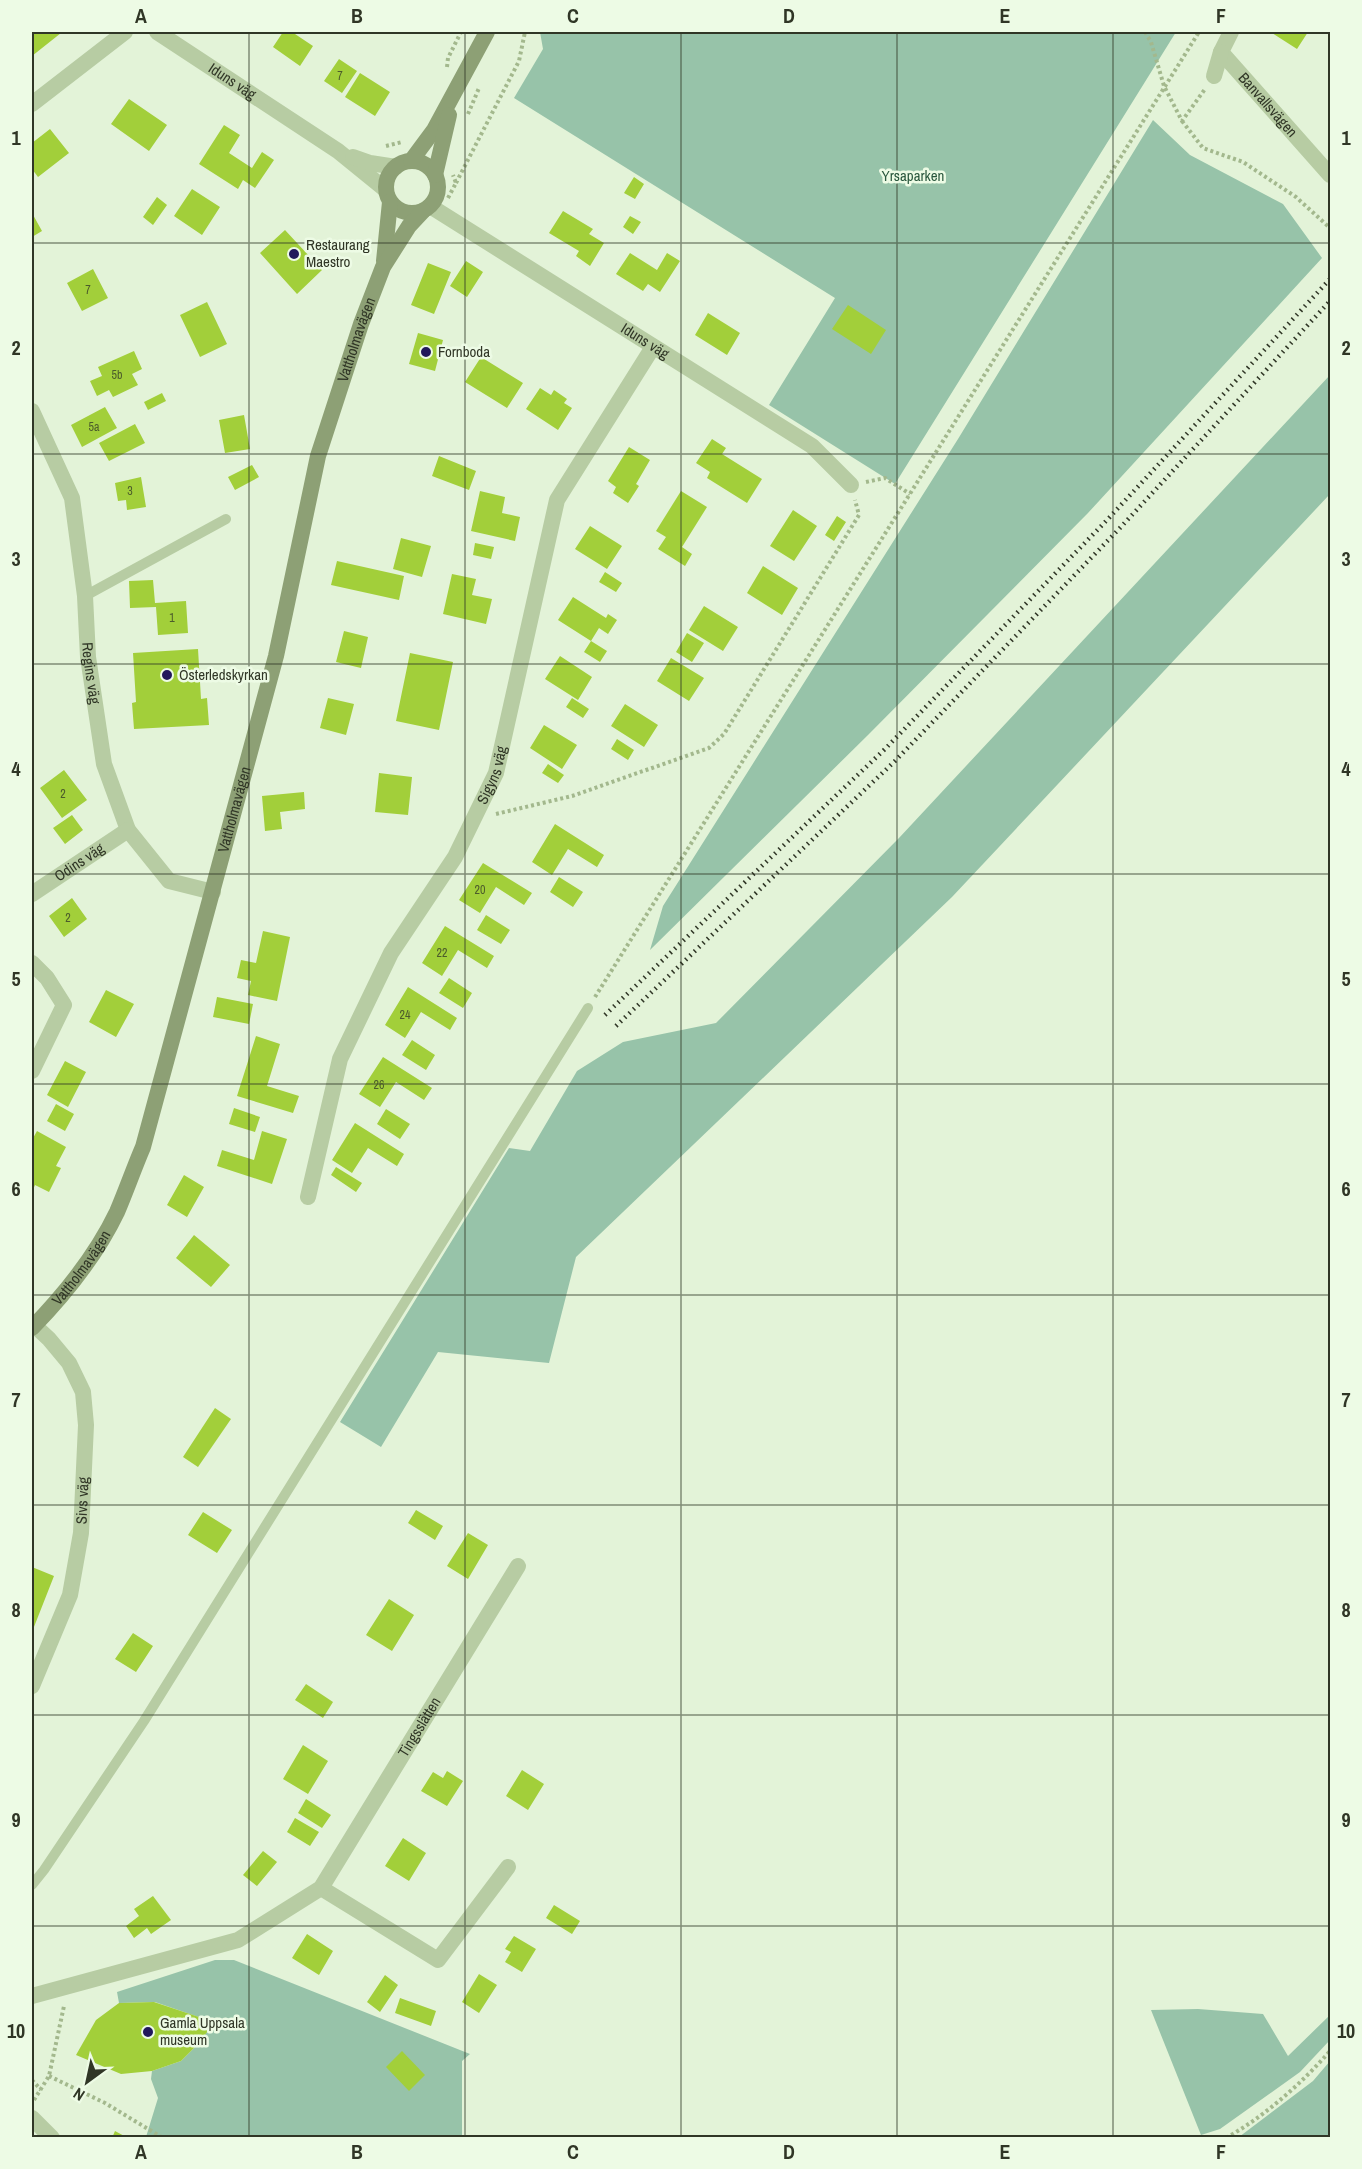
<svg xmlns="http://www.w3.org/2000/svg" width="1362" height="2169" viewBox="0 0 1362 2169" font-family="'Archivo Narrow',sans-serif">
  <rect width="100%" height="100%" fill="#e3f3d8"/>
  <path fill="#97c3a9" d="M540,32H1176L895,484L769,405L835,298L514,98L543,49Z
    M1153,120L1190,155L1283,204L1322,258L1088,513L868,735L650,950L663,906L958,439Z
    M1330,375V494L952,897L576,1257L549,1363L438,1352L381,1447L340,1422L509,1148L530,1151L577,1071L623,1042L716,1023L899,838Z
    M215,1960H234L470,2054L462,2061V2137H146L158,2098L151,2079L152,2071L181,2061L200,2042L213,2022L155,2002L119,2003L117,1992Z
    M1198,2009L1263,2014L1288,2056L1330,2015V2040L1300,2072L1220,2129L1201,2135L1151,2010Z
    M1330,2061V2137H1239L1313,2081Z"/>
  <path fill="#a2cf3a" d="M32,32H60L61,33L32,56Z
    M283,32H292L313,46L300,66L273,47Z
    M1273,32H1308L1297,49L1272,33Z
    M339,59L357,71L342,93L324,81Z
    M360,73L390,92L375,116L345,97Z
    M129,99L167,125L149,151L111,124Z
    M224,125L240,135L229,153L252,168L262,152L274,160L255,188L243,180L238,189L199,164Z
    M50,129L69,153L38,177L32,169V143Z
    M634,177L644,184L635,199L624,193Z
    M192,189L220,207L202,235L174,216Z
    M157,197L167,205L153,225L143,217Z
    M563,211L593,229L589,234L604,243L590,266L576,256L579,251L549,233Z
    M32,213L42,231L32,237Z
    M630,216L641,222L633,234L623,227Z
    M285,230L322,270L297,294L260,253Z
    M630,253L657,270L667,253L680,261L660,292L648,284L643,291L616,274Z
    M466,261L483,272L467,297L450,286Z
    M428,263L451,272L434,314L411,305Z
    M93,269L108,298L82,311L67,283Z
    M207,302L227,344L200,357L180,315Z
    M848,305L886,330L871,354L832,329Z
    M708,313L740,333L727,355L695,335Z
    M418,333L443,340L435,371L409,364Z
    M134,351L142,369L132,374L138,385L113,397L109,390L97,396L90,381L102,376L98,367Z
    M481,357L523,383L507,408L465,382Z
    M540,388L551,395L554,390L567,399L564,403L572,408L558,430L526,409Z
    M162,393L166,401L148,410L144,402Z
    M105,407L117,428L82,447L71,425Z
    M244,415L250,449L225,453L219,420Z
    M135,424L145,443L109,461L99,443Z
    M712,439L726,448L722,454L762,479L747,503L707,478L710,472L696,463Z
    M629,447L650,460L636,484L639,486L628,503L613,493L616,487L608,481Z
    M439,456L476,471L469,490L432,476Z
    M252,465L259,477L235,490L228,477Z
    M141,477L146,507L127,510L126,500L118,501L115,483Z
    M480,491L505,497L502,513L520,517L515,541L471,531Z
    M681,491L707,507L682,547L692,554L685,566L658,549L666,537L656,531Z
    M793,510L817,526L794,561L770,546Z
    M837,516L846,522L834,541L825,535Z
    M590,526L622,546L607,569L575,549Z
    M401,538L431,546L422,577L393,569Z
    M475,543L494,547L491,559L473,555Z
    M337,561L404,576L399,600L331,585Z
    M763,566L798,588L782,615L747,593Z
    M605,572L622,583L616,592L599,582Z
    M452,574L476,579L472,595L492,599L486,624L443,614Z
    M153,580L155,603L186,601L188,633L158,635L156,607L130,608L129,581Z
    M573,597L606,618L608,614L617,620L608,634L599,628L591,641L607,651L600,662L584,652L591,641L558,620Z
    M704,606L738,627L723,651L689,630Z
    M344,631L368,637L361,668L336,662Z
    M687,633L704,643L692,662L676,652Z
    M198,649L201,699L207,698L209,725L134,729L132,703L136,702L133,653Z
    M410,653L453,662L439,730L396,721Z
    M560,656L592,677L578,700L545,679Z
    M671,658L704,678L689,701L657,681Z
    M328,698L354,704L346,735L320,728Z
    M572,698L589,709L583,718L566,707Z
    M625,704L658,725L644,747L611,726Z
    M544,725L577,745L562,769L530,748Z
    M617,739L634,750L628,760L611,749Z
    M548,764L564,775L558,783L542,773Z
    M64,770L87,800L62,818L40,788Z
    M379,773L412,777L408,815L375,812Z
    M304,792L305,809L280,812L282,829L265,831L262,796Z
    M72,815L83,830L65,844L53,828Z
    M555,824L604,855L597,867L568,849L552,875L532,862Z
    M483,863L532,893L524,905L496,887L480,913L459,900Z
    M559,877L583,892L573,907L550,892Z
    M72,898L87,919L64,937L49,916Z
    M486,915L510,930L501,944L477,930Z
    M445,926L494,956L487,968L458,950L442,976L422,963Z
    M263,931L290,937L277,1001L248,995L251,981L237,978L241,960L256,963Z
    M449,978L472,993L463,1008L439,993Z
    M408,987L457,1018L450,1030L421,1012L405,1038L385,1025Z
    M106,990L134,1004L116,1037L89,1022Z
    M217,997L253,1004L249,1024L213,1017Z
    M256,1036L280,1044L267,1086L299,1096L293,1113L237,1096Z
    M412,1040L435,1055L426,1070L402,1055Z
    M383,1057L432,1088L424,1100L396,1082L380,1107L359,1094Z
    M65,1061L86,1072L68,1107L47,1095Z
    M56,1104L74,1114L65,1131L47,1121Z
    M234,1108L260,1117L255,1132L229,1124Z
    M386,1109L410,1124L400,1139L377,1124Z
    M355,1123L404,1154L397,1166L368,1148L352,1173L332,1160Z
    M37,1131L66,1147L56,1166L61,1168L49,1192L35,1185L32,1192V1140Z
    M262,1131L287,1139L272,1184L217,1166L222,1150L254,1160Z
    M336,1167L362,1183L356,1192L331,1175Z
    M184,1175L204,1187L187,1217L167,1205Z
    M194,1235L230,1265L211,1287L176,1258Z
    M215,1408L231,1419L198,1467L183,1457Z
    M416,1510L443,1526L435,1540L408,1523Z
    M203,1512L232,1530L217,1553L188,1535Z
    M468,1533L488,1545L468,1579L447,1566Z
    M32,1567L54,1576L32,1632Z
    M389,1599L414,1615L392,1651L366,1635Z
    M133,1633L153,1646L136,1672L115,1659Z
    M306,1684L333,1702L323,1718L295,1700Z
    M303,1745L328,1761L308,1794L283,1779Z
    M522,1770L544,1784L528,1810L506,1796Z
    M447,1771L463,1781L447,1806L421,1791L433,1772L443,1778Z
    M306,1799L331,1815L322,1828L298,1813Z
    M295,1818L319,1832L310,1846L287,1832Z
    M403,1838L426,1853L409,1881L385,1866Z
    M263,1851L277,1862L257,1886L243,1875Z
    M153,1896L171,1920L151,1934L147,1928L134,1938L126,1926L139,1916L134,1909Z
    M554,1905L580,1921L572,1934L546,1918Z
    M307,1934L333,1951L319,1975L292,1958Z
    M514,1936L536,1949L522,1972L505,1962L511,1952L505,1949Z
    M479,1974L497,1985L479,2013L462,2002Z
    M385,1975L398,1985L380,2012L367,2002Z
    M400,1998L436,2011L431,2026L395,2013Z
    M154,2002L214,2022L200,2042L181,2061L152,2071L121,2074L76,2055L96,2020L119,2003Z
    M402,2051L425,2075L409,2091L386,2067Z
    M115,2131L128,2138H112Z"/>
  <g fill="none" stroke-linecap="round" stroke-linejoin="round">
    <path stroke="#a3b88d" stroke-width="4" stroke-dasharray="3 3" stroke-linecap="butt" d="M1145,32L1151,42L1164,86L1182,121L1205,89
      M447,67L448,58L461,32
      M468,114L479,88
      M1182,121L1203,148L1243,162L1296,197L1330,228
      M386,146L402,142
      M456,183L519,61L525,32
      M448,198L456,183L453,175
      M866,482L885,478L910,494
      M496,814L572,796L709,748L724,734L859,515L855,500
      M595,997L1199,32
      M49,2076L105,2103L163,2138
      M32,2080L41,2090
      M34,2100L49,2076L64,2006
      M1226,2138C1265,2116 1301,2084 1330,2051"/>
    <path stroke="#b7cca3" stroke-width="10" d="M85,596L226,519
      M32,1885L44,1870L144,1721L588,1008"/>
    <g stroke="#b7cca3" stroke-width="16">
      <path id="s1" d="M1231,32L1221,52L1330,175"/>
      <path d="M1214,76L1221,52"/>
      <path d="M32,104L125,32"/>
      <path id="s2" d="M430,206L812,446L851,485"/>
      <path id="s3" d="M32,411L72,498L85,596L88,657L104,764L128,830L169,881L213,892"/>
      <path id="s4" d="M32,894L128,830"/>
      <path d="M32,963L47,978L64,1005L32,1071"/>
      <path id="s5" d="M308,1197L340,1059L391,953L455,857L496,773L557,500L653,347"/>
      <path id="s6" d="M32,1686L70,1595L81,1533L86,1425L83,1392L69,1363L49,1339L34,1325"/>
      <path d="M321,1888L438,1960L508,1867"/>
      <path id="s7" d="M32,1996L238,1940L321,1888L518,1566"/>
      <path d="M32,2118L52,2138"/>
    </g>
    <g stroke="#b7cca3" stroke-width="16">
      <path id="s8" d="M157,32L338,151L386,190"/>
      <path d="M353,157L370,163L396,167"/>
    </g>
    <g stroke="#8da075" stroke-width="16">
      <circle cx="412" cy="187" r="26"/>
      <path d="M411,161L434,130L487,32"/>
      <path d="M435,175L449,115"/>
      <path d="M384,261L390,202"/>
      <path id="s9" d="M32,1328C65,1294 96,1256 117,1212C126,1191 134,1168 143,1147L276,656L318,456L361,324L383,267L409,226L423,211"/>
    </g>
    <path stroke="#303626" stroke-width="4.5" stroke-dasharray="1.5 4.5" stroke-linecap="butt" d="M605,1015L885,749L1108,519L1330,279
      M616,1026L895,761L1119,529L1330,301"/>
  </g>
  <path fill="none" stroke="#303626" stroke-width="1.5" stroke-opacity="0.55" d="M249,32V2138M465,32V2138M681,32V2138M897,32V2138M1113,32V2138M32,243H1330M32,454H1330M32,664H1330M32,874H1330M32,1084H1330M32,1295H1330M32,1505H1330M32,1715H1330M32,1926H1330"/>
  <g fill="#21185b" stroke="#edfbe5" stroke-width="2">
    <circle cx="294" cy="254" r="6"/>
    <circle cx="426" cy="352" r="6"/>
    <circle cx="167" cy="675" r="6"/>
    <circle cx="148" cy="2032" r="6"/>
  </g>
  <g text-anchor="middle" stroke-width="5" stroke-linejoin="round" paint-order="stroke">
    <g font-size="12" fill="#4c5c2b">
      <text x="340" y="80">7</text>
      <text x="88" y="294">7</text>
      <text x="117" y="379">5b</text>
      <text x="94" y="431">5a</text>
      <text x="130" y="495">3</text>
      <text x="172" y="622">1</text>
      <text x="63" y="798">2</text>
      <text x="480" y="894">20</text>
      <text x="68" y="922">2</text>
      <text x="442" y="957">22</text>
      <text x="405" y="1019">24</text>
      <text x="379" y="1089">26</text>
    </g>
    <g font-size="15" fill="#303626" stroke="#edfbe5">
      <text dy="5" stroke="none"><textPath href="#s8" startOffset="90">Iduns väg</textPath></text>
      <text dy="5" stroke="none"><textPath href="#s1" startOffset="93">Banvallsvägen</textPath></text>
      <text dy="5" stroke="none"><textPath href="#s9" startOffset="1050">Vattholmavägen</textPath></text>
      <text dy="5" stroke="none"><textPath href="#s2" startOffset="254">Iduns väg</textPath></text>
      <text dy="5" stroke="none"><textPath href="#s3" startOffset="272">Regins väg</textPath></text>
      <text dy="5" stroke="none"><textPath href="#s5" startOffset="465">Sigyns väg</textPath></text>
      <text dy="5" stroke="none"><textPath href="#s9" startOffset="564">Vattholmavägen</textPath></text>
      <text dy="5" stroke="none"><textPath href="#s4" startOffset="57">Odins väg</textPath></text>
      <text dy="5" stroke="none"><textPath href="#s9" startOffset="78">Vattholmavägen</textPath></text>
      <text dy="5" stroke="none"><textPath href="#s6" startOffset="194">Sivs väg</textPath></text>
      <text dy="5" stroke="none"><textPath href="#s7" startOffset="500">Tingsslätten</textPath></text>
    </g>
    <g font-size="15" fill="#28563c" stroke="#edfbe5">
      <text x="913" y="181">Yrsaparken</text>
    </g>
    <g font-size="15" fill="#303626" stroke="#edfbe5" text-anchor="start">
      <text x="306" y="250">Restaurang<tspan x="306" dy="17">Maestro</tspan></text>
      <text x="438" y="357">Fornboda</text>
      <text x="179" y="680">Österledskyrkan</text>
      <text x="160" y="2028">Gamla Uppsala<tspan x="160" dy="17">museum</tspan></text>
    </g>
  </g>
  <rect width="1362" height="2169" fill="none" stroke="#edfbe5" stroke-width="66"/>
  <g transform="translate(87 2082) rotate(213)" stroke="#edfbe5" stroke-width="4.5" paint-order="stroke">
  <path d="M0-4.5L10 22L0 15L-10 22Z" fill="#303626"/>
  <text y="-9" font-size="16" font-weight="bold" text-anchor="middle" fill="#303626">N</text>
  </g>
  <rect x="33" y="33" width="1296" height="2103" fill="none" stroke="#303626" stroke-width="2"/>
  <g font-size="20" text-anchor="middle" font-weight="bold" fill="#303626">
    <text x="141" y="23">A</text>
    <text x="357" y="23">B</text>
    <text x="573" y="23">C</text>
    <text x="789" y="23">D</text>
    <text x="1005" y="23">E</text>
    <text x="1221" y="23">F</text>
    <text x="16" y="145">1</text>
    <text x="1346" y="145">1</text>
    <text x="16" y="355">2</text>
    <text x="1346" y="355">2</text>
    <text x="16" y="566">3</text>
    <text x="1346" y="566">3</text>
    <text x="16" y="776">4</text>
    <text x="1346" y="776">4</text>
    <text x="16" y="986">5</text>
    <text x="1346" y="986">5</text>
    <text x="16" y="1196">6</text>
    <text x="1346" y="1196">6</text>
    <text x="16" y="1407">7</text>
    <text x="1346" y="1407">7</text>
    <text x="16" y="1617">8</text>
    <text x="1346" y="1617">8</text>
    <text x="16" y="1827">9</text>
    <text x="1346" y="1827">9</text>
    <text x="16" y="2038">10</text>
    <text x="1346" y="2038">10</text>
    <text x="141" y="2159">A</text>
    <text x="357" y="2159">B</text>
    <text x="573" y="2159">C</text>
    <text x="789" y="2159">D</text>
    <text x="1005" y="2159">E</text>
    <text x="1221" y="2159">F</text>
  </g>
</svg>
